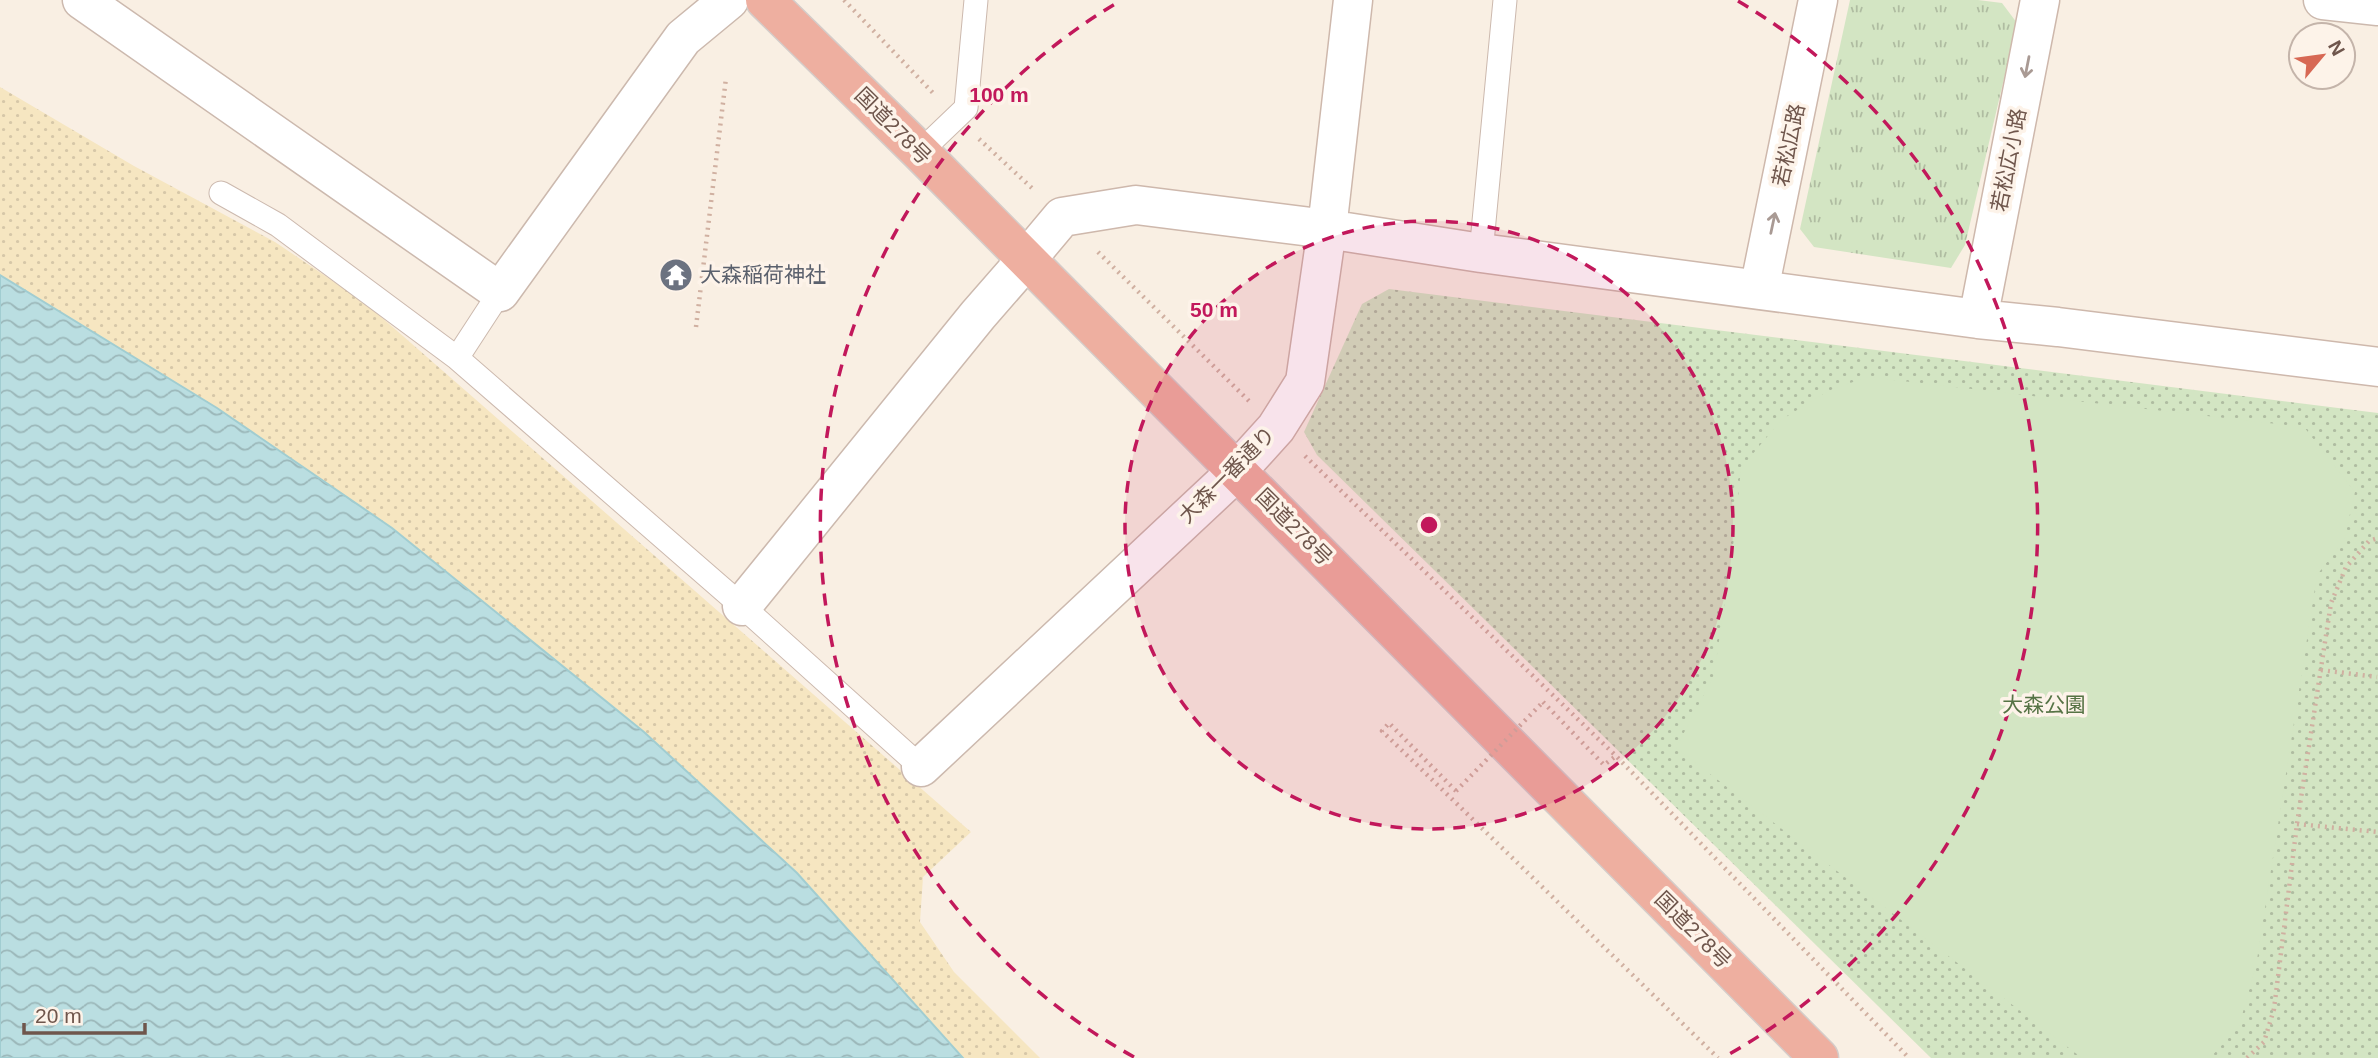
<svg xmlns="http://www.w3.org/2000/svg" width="2378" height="1058" viewBox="0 0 2378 1058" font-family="Helvetica,'Noto Sans JP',sans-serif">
  <defs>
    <pattern id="grass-tufts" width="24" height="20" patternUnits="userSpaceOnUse" patternTransform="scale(1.75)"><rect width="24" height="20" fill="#d3e5c3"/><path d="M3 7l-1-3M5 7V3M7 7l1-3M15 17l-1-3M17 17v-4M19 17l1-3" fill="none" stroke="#afbca1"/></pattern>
    <pattern id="sand-dots" width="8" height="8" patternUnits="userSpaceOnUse" patternTransform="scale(1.75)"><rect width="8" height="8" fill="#f6e6c1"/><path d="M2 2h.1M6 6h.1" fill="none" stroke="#d6c7a8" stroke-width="1.8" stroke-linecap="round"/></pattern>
    <pattern id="park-dots" width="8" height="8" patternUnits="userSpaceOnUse" patternTransform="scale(1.75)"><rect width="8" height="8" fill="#d3e5c3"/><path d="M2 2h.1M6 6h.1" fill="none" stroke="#afbca1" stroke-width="1.8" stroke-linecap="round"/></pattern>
    <pattern id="water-waves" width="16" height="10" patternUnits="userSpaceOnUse" patternTransform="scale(1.75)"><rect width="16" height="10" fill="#badee1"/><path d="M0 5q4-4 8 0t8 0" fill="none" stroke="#9bb7b9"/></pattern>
  </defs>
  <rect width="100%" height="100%" fill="#f9efe3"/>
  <path fill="url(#grass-tufts)" d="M1850,0H1978L2002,3L2017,23L1965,245L1951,268L1814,247L1800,229Z"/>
  <path fill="url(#sand-dots)" d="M0,87L134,166L275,242L364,302L971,832L923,877L920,922L954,972L1040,1058H963L797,873L644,732L392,528L217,408L0,275Z"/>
  <path fill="url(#park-dots)" d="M1389,289L2378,413V1058H1931L1317,455L1304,432L1362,304Z"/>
  <path fill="#d3e5c3" d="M1867,377L2304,427L2355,492L2344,540L2317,575L2256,966L2239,1026L2210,1058H2082L1676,748L1714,675L1734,539L1741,468L1781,420L1828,391Z"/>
  <path fill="url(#water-waves)" stroke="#a1cdd1" stroke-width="2" d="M0,275L217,408L392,528L644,732L797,873L963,1058H0Z"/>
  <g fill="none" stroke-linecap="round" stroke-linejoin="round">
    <defs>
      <path id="lane" d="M920,152L966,108L976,0
        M221,193L278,225L457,358
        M1481,253L1505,0
        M500,292L457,358L742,606L921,767"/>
      <path id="street" d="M82,0L500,292L683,38L729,0
        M2323,0L2378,6
        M742,606L978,315L1026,260
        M921,767L1237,471"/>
      <path id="secondary" d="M1026,260L1062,217L1136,205L1327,229L1481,253L1978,319L2058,327L2378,367
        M1759,290L1818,0
        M1978,319L2040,0
        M1237,471L1276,428L1305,382L1327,229L1353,0"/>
      <path id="highway" d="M765,0L920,152L1819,1058"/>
    </defs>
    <use href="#lane" stroke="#ccb9ae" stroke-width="25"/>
    <use href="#street" stroke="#ccb9ae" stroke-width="41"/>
    <use href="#secondary" stroke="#ceb8ac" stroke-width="41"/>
    <use href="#highway" stroke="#d4ccc9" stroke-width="41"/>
    <path stroke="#d0b0a1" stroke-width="4.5" stroke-dasharray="2 5" stroke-linecap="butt" d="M844,0L935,95
      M979,139L1034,190
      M1098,252L1249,401
      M696,327L726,78
      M1305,456L1616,756L1909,1058
      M2321,670L2377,677
      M1543,702L1604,765L1616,756
      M1456,791L1389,723L1382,731L1718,1058
      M2297,824L2378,832
      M2247,1058L2264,1042L2274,1009L2297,824L2331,603L2346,567L2369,541L2378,538"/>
    <use href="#lane" stroke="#fff" stroke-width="23"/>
    <use href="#street" stroke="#fff" stroke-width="38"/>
    <use href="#secondary" stroke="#fff" stroke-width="38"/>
    <use href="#highway" stroke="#eeafa0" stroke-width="38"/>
    <path stroke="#d0b0a1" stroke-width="4.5" stroke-dasharray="2 5" stroke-linecap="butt" d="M1456,791L1543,702"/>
  </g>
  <defs><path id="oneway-shaft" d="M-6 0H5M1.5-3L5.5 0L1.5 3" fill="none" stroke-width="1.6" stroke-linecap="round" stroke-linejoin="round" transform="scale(1.75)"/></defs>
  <g stroke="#a99a94">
    <use href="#oneway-shaft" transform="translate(2027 67) rotate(101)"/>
    <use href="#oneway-shaft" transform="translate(1773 223) rotate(-78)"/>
  </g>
  <circle cx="1429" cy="525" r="304" fill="#c2185b" fill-opacity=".12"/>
  <g fill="none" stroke="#c2185b" stroke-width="3.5" stroke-dasharray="12 9">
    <circle cx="1429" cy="525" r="304"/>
    <path d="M1134 1057A608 608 0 0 1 1120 1M1738 1A608 608 0 0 1 1724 1057"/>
  </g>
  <defs>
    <symbol id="temple-disc" viewBox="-11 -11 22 22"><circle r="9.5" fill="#6b7280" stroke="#fdf3e9"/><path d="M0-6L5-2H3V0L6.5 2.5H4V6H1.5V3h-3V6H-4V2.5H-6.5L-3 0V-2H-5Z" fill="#fff"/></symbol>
  </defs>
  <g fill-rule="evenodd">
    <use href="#temple-disc" x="657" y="256" width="38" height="38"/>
  </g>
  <g text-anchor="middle" stroke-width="7" stroke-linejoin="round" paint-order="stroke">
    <g font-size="21" fill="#6f564c" stroke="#fdf3e9">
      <text transform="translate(893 126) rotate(45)" y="7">国道278号</text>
      <text transform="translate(1789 145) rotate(-78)" y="7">若松広路</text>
      <text transform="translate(2009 160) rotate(-79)" y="7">若松広小路</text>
      <text transform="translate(1227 475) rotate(-45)" y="7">大森一番通り</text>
      <text transform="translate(1294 527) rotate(45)" y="7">国道278号</text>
      <text transform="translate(1693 930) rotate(45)" y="7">国道278号</text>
    </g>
    <g font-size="21" fill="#5b616d" stroke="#fdf3e9" text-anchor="start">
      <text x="700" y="282">大森稲荷神社</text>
    </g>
    <g font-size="21" fill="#567345" stroke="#fdf3e9">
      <text x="2044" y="712">大森公園</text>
    </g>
  </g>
  <circle cx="1429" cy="525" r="10" fill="#c2185b" stroke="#fdf3e9" stroke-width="3.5"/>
  <g font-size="21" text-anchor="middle" font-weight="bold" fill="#c2185b" stroke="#fdf3e9" stroke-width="7" stroke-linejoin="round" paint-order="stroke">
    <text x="999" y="102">100 m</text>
    <text x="1214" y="317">50 m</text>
  </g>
  <g transform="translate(2322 56) rotate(61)"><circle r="33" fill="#fdf3e9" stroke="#c4b4aa" stroke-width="2"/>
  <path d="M0-5L12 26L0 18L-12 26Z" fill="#d76854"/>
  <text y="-10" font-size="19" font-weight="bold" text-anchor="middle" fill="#6f564c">N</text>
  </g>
  <path d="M24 1023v10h121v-10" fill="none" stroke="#6f564c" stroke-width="3.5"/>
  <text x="35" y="1023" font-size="21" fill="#6f564c" stroke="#fdf3e9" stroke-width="5" paint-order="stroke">20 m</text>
</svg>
